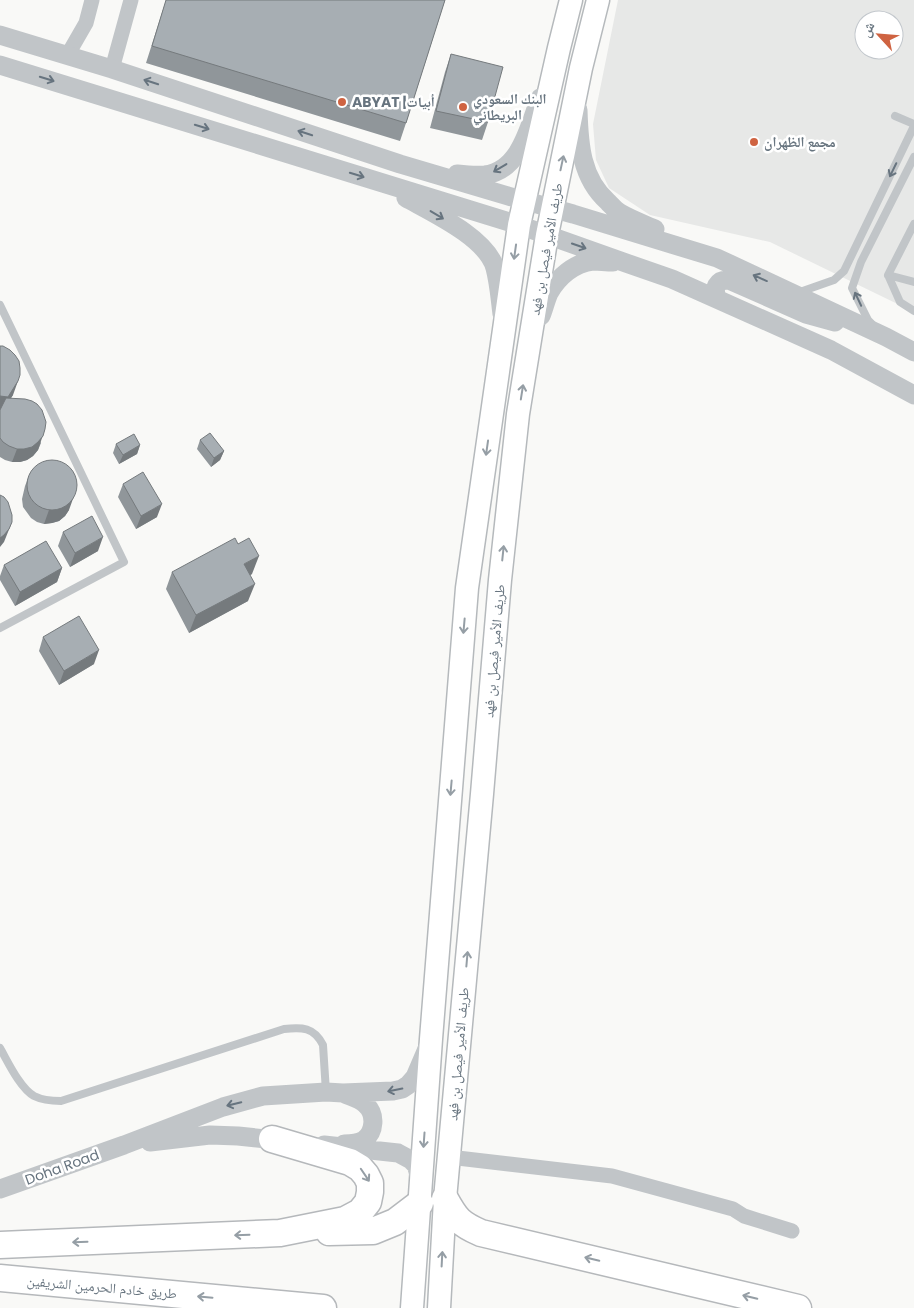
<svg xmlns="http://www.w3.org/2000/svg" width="914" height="1308" viewBox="0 0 914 1308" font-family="Poppins,'Noto Naskh Arabic',sans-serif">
  <rect width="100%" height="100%" fill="#f9f9f7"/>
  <path fill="#e7e8e7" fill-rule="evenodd" d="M618,0H914V312L770,242L650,215L609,188L596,160L593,124ZM864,20H894V50H864Z"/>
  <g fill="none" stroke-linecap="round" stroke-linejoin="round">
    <defs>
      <path id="primary" d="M412,1308L431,1039L467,588L519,225L559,48L571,0
        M439,1308L445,1199L482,794L500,580L518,414L547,235L581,68L598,0"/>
      <path id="motorway" d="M445,1199C456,1219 460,1224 481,1233L798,1308
        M329,1232L373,1231L395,1222L420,1203
        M0,1245L280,1233L345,1220L360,1212L368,1202L370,1192V1183L366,1175L360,1168L350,1162L272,1139
        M0,1278L323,1308"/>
    </defs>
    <use href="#primary" stroke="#b5b9bc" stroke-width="25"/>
    <use href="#motorway" stroke="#b5b8bb" stroke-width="29"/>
    <path stroke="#c1c5c8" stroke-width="8" d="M895,116L914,124
      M914,224L888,275L900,302L914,311
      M888,275L914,282
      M797,293L834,280L844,271L914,126
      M0,305L124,562L0,628
      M872,324L868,320L852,288L861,262L914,157
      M0,1048C8,1062 20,1088 34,1096C42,1100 52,1101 61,1101L284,1029C302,1027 314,1027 323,1045L326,1092"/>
    <path stroke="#c1c5c8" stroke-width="15" d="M67,56L86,23L92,0
      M112,69L131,0
      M449,1157L612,1176L733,1209L744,1216L792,1231"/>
    <path stroke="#c1c5c8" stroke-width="19" d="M0,35L112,69L400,164L508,196L573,214L717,258L886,337L914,352
      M0,65L519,225L626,263L672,279L831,350L914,395
      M578,110C579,144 581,178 608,202C612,206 615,210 620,213C630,219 643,224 655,229
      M457,174C466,175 476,176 485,175C521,170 529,126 540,98
      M406,198C433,213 487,238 495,268C499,283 500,299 502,314
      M718,299C712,289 717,279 729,280L806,314L835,322
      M541,316C544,308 546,300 549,293C558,277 574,263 593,261C599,261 606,262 613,262
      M150,1142L210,1135L238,1136L285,1141
      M344,1144C351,1144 358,1144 364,1140C375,1132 376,1114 366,1105C361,1099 352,1097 345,1094
      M324,1145L398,1153L411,1160L416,1165L421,1181
      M0,1189L124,1145L223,1107L263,1096L326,1092L343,1093L393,1091L402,1089L408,1085L415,1077L427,1049"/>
    <use href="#primary" stroke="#fff" stroke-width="22"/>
    <use href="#motorway" stroke="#fff" stroke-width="26"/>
  </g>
  <path fill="#90969a" d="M166,0H445L406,123L400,141L146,63Z
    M451,54L488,122L482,140L430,128L445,72Z
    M0,346L13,395L11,398L41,443L38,450L33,456L27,460L20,462H12L5,460L0,457Z
    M200,440L224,451L220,460L211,467L197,449Z
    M116,444L140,445L137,454L119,464L113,453Z
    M30,473L69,510L65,516L59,521L52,523L44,524L37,522L31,518L23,507L22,499L25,486Z
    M123,484L157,517L136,529L118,497Z
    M63,532L98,551L70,567L58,546Z
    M4,565L62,568L57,582L15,606L0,580V576Z
    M172,572L252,574L250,575L248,601L189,633L166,589Z
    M43,637L94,664L59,685L39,651Z"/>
  <path fill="#757a7d" d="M18,381L13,395L3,410H0V396Z
    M45,429L38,450L33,456L27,460L20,462H12L17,449Z
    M140,445L137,454L119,464L123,455Z
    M224,451L220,460L211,467L214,458Z
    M74,496L69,510L65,516L59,521L52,523L44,524L49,510Z
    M162,504L157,517L136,529L141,516Z
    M12,522L4,542L0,547V538Z
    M103,537L98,551L70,567L75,553Z
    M259,556L252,574L238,582L244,564Z
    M62,568L57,582L15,606L20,592Z
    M255,584L248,601L189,633L196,615Z
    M99,650L94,664L59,685L64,671Z"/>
  <path fill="#a7aeb3" stroke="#757a7d" d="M166,0H445L406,123L152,46Z
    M451,54L503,67L488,122L436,111Z
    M0,346H3L10,350L15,355L19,361L20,368V375L18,381L8,397L0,396Z
    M6,398L25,399L32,401L37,404L42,410L46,422L45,429L43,436L38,442L32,447L24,449H17L9,446L3,442L0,438V410Z
    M210,433L224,451L214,458L200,440Z
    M134,434L140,445L123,455L116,444Z
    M27 485a25 25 0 1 1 50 0a25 25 0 1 1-50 0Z
    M143,472L162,504L141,516L123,484Z
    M0,495L4,497L8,502L12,515V522L9,529L4,535L0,538Z
    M92,516L103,537L75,553L63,532Z
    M235,538L238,544L249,538L259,556L244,564L255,584L196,615L172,572Z
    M46,541L62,568L20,592L4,565Z
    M79,616L99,650L64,671L43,637Z"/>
  <defs><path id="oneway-shaft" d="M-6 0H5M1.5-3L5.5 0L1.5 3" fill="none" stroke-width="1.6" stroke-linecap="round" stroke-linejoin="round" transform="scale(1.25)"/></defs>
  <g stroke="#67747f">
    <use href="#oneway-shaft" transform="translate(47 79) rotate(17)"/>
    <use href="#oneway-shaft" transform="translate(151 82) rotate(-162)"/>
    <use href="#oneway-shaft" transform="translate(202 127) rotate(17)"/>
    <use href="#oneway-shaft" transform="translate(305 133) rotate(-162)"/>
    <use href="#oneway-shaft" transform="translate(500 168) rotate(149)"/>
    <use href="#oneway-shaft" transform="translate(893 170) rotate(116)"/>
    <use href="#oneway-shaft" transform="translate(357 175) rotate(17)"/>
    <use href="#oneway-shaft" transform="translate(437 215) rotate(31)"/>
    <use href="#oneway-shaft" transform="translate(579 246) rotate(19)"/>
    <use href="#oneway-shaft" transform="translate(760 278) rotate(-156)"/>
    <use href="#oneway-shaft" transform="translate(858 299) rotate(-115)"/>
    <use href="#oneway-shaft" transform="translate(395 1090) rotate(169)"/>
    <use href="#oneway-shaft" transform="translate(234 1104) rotate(166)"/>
  </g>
  <g stroke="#959ea5">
    <use href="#oneway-shaft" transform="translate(562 163) rotate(-78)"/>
    <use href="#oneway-shaft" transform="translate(515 252) rotate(98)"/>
    <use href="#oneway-shaft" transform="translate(522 392) rotate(-81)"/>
    <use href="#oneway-shaft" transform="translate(487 448) rotate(98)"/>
    <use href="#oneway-shaft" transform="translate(503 553) rotate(-84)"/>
    <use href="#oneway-shaft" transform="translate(464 626) rotate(95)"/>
    <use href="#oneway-shaft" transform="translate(451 788) rotate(95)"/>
    <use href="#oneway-shaft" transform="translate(467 959) rotate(-85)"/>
    <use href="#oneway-shaft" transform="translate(424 1140) rotate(94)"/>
    <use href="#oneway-shaft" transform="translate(365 1175) rotate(56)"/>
    <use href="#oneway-shaft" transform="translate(242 1235) rotate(178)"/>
    <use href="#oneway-shaft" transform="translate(80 1242) rotate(178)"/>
    <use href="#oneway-shaft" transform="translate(442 1259) rotate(-87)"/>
    <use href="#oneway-shaft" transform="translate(592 1259) rotate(-167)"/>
    <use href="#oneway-shaft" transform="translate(205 1297) rotate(-175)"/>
    <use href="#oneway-shaft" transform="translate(750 1297) rotate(-167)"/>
  </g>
  <g fill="#cf6341" stroke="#fff" stroke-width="2">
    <circle cx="342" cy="102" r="5"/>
    <circle cx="463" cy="107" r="5"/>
    <circle cx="754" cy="142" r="5"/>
  </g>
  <g text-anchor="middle" stroke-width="5" stroke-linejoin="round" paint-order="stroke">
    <g font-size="14" font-weight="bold" fill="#67747f" stroke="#fff" text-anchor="start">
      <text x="473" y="104">البنك السعودي<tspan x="473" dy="16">البريطاني</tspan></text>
      <text x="352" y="107">ABYAT |أبيات</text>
      <text x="764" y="147">مجمع الظهران</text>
    </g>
    <g font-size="14" fill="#67747f" stroke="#fff">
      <text transform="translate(546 249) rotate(-80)" y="5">طريف الأمير فيصل بن فهد</text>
      <text transform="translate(494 651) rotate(-85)" y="5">طريف الأمير فيصل بن فهد</text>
      <text transform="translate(458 1054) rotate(-85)" y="5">طريف الأمير فيصل بن فهد</text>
      <text transform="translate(62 1167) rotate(-20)" y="5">Doha Road</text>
      <text transform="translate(102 1287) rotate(5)" y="5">طريق خادم الحرمين الشريفين</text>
    </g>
  </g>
  <g transform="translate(879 35) rotate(296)"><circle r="24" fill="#ffffff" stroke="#c2c7cc"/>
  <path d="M0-4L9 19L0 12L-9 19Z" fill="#cf6341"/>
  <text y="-8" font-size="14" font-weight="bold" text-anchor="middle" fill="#67747f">ش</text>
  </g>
</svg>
